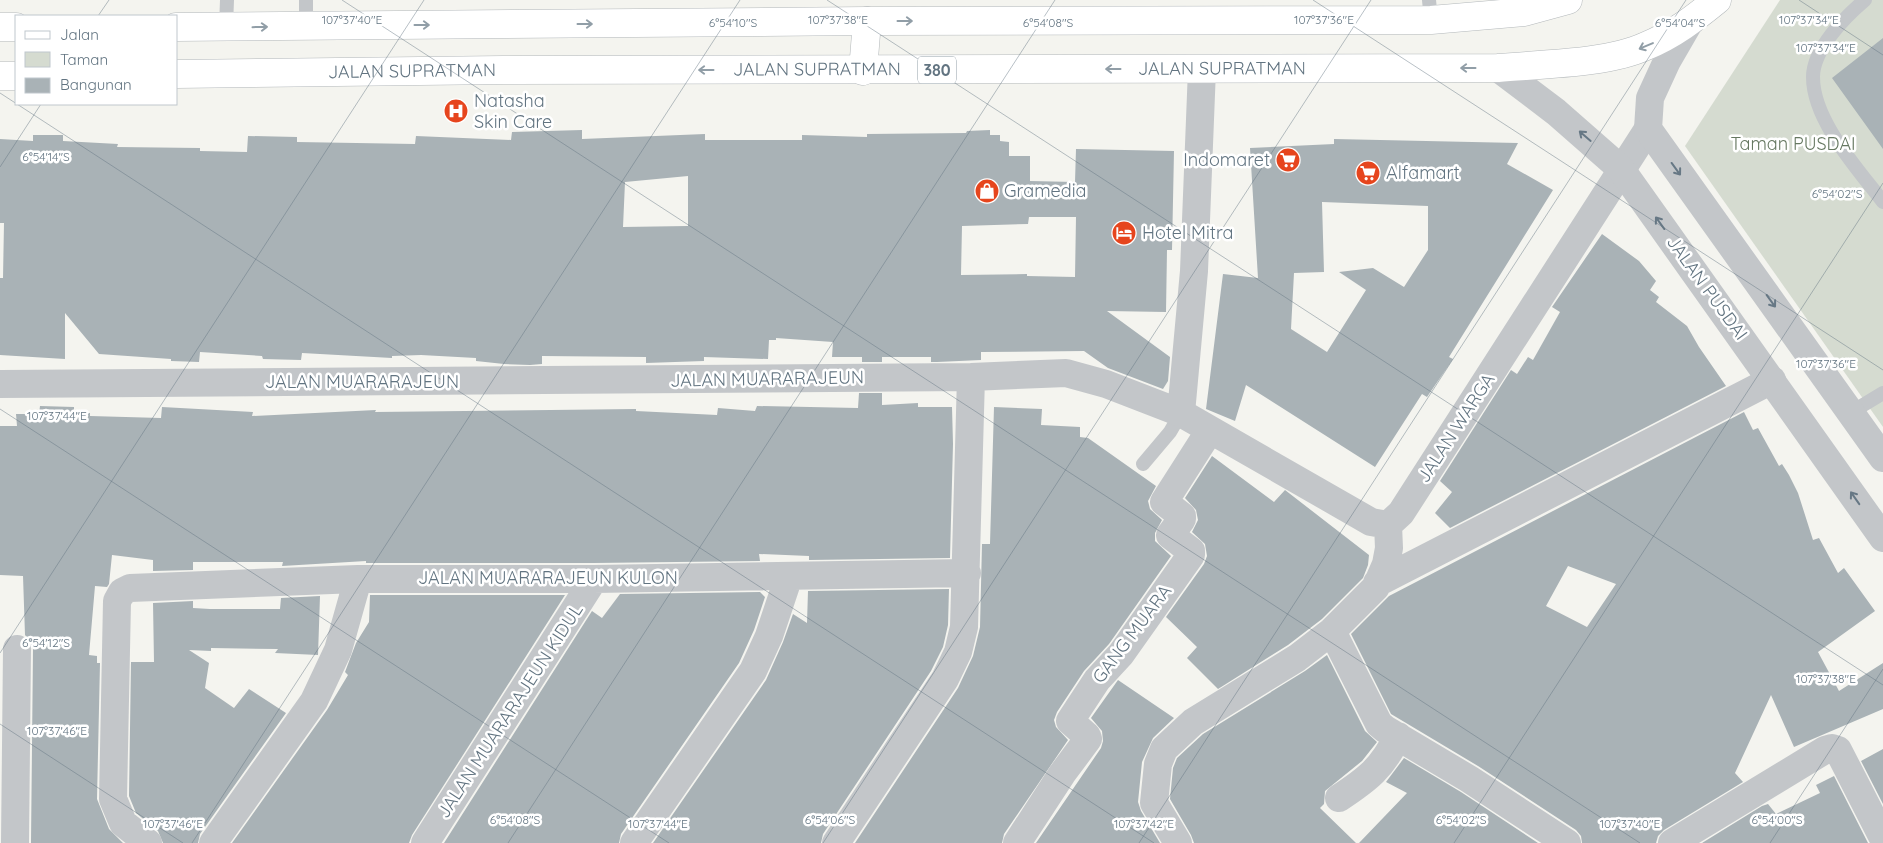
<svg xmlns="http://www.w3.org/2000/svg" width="1883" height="843" viewBox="0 0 1883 843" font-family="Quicksand,sans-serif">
  <rect width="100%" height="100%" fill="#f4f4ef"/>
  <path fill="#d5dbd0" d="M1780,0H1883V427L1685,146Z"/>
  <path fill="#a9b2b6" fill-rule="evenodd" d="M1883,38V149L1832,78Z
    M582,130V139L705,134V140H802V135L867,137V134L966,133L967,131L990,130V135H1000V141L1009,142V156H1030V181L1075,182L1076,149L1174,151L1172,250H1167L1166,312L1107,311L1170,357L1168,381L1163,389L1108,368L1084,351L981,352V360L937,362H931V357H882V362H862V357H832L833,342L776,338V340H769L768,359L704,357V361L646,363V357L542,356V364L530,365L504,364L476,361V358L421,355L392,356V358L302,353L301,360L263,359L262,356L200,352L199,362L171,361V359L99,354L65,313V359L0,355V278H3L4,223H0V139L33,141V135H63V141L118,144L117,147L200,148V151L247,152L248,136L297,137V142L415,144L416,136L511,140L512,132ZM688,176V226L623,227L625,182ZM1029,217H1076L1075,277L1027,276V274L961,275L962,226L1028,224Z
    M1334,139L1518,143L1507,164L1553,190L1449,357L1453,359L1427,397L1422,394L1375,467L1246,385L1235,421L1206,409L1223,274L1258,278L1250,148L1334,144ZM1322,202L1428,206V250L1404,287L1373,268L1339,272L1366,290L1327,352L1291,329L1294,273L1324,272Z
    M1602,234L1639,261L1656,281L1650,290L1659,297L1656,302L1687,326L1699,347L1726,386L1450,528L1435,513L1452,492L1440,481L1511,370L1517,374L1528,357L1533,360L1560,312L1552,307Z
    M859,393H882V405L918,403V407H952L953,444L950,558L809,560V556L759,554L760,561L594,563H366V561L282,566L283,562H193V570L153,571V560L112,555L109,584L107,587L95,586L89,655L97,656V663H100L97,799L109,829L123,843H31L33,649L30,641L25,635L23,576L0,575V426H17L16,414H39L40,406L74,407V413H90V416L161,418L162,407L253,412L252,416L376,410L375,412L636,409V411L717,415L718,408L755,411L757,406L858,408Z
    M994,407L1042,409L1041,425L1080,427V437L1088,438L1156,486L1148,501L1150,509L1162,520L1155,533V541L1171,556L1109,644L1084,671L1057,712L1054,720L1056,727L1068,740L1004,834L1002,843H855L958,688L973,656L980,627L982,544H990Z
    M1744,412L1753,430L1758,428L1779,466L1782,464L1789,475L1798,493L1813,540L1819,538L1838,573L1844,568L1875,611L1818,652L1839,691L1883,663V709L1794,747L1771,695L1735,773L1743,782L1664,830L1658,836L1656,843H1582L1581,836L1576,830L1478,766L1391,714L1351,634L1389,596ZM1568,566L1616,584L1587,627L1546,606Z
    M1212,456L1274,502L1285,490L1369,555L1368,565L1363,578L1322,619L1288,645L1218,689L1187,658L1197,647L1166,617L1204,564L1207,556L1205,544L1192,532L1198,520L1196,510L1185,498Z
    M949,589L948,625L943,647L931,671L823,834L821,843H653L766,680L783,642L793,614L807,623L808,591Z
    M760,592L765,597L754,630L739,663L621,834L619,843H444L592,611L602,618L620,594Z
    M370,595H565L412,835L409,843H232L327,710L348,675L345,672L356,643L369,622Z
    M320,596L318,655L275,653L278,649L211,648V651L189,650L209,663L205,688L234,708L249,689L286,713L200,834L198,843H163L158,831L136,813L129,796L131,662H154L153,603L193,601V608L210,609H280L281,598Z
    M1327,655L1365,731L1377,742L1362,761L1325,791L1324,804L1320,808L1356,843H1194L1191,835L1170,799L1173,768L1177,758L1203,734L1305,671Z
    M1118,680L1174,718L1153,738L1142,762L1138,802L1141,811L1160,843H1036L1101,748L1103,741L1102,731L1091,718Z
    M1883,749V804L1861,761Z
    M1404,758L1461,792L1538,843H1359L1407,793L1386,782Z
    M1834,776L1868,843H1702L1762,806L1768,804L1776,814L1820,793L1816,785Z"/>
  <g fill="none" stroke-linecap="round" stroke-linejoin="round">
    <defs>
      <g id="primary">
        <path d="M0,27H16"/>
        <path d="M176,27L867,21L1431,20L1524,12L1568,0"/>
        <path d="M863,71L867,21"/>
        <path id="s1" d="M176,74L503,70L1498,68C1541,64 1607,64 1646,46C1673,35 1695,18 1717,0"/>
        <path d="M0,76H16"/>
      </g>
    </defs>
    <use href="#primary" stroke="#b3b8bb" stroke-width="29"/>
    <path stroke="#c3c6c9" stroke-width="14" d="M306,0V26
      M1429,0L1431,20
      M1865,0C1845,17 1813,49 1813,77C1813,121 1858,169 1883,202
      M226,27L227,0
      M1850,413L1883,393
      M1143,464L1170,432L1181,413"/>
    <path stroke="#c3c6c9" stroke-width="28" d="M0,384L971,377L1066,373L1106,384L1181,413L1371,522L1388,525
      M1181,413L1194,271L1202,69
      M1388,525L1401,513L1648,129
      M1377,583L1772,380
      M1332,631L1379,724L1385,729L1469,779L1567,843
      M1339,798C1368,779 1382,768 1398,736
      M15,843L17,649
      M148,843L123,823L113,799L117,601L122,592L130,588L358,579H594L967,573
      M213,843L314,701L338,650L358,579
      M425,843L594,579
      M634,843L753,671L769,636L789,576
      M836,843L945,679L958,652L964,627L971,377
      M1017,843L1062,774L1088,739L1087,736L1070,721L1097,680L1121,654L1191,555V551L1170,535L1182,519V516L1164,502L1210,430
      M1178,843L1154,803L1158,764L1164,749L1193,722L1297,658L1332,631L1376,587L1386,564L1389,548L1388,525
      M1672,843L1825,750L1832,748L1838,750L1883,838"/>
    <path stroke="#c3c6c9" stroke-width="28" d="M1689,23L1667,61L1650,98L1648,129L1883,458
      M1498,68L1556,112L1621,169L1883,538"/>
    <use href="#primary" stroke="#fff" stroke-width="28"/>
  </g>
  <defs><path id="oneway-shaft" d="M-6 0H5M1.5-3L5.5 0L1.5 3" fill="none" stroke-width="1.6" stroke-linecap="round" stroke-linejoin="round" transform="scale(1.25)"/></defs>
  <g stroke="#919ea7">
    <use href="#oneway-shaft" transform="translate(905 21)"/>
    <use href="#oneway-shaft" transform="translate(585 24)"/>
    <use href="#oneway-shaft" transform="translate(422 25)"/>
    <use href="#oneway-shaft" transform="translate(260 27) rotate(-1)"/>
    <use href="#oneway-shaft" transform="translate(1646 46) rotate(157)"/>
    <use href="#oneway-shaft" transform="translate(1468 68) rotate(-180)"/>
    <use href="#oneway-shaft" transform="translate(1113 69) rotate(180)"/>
    <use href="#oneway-shaft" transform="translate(706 70) rotate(-180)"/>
  </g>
  <g stroke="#677885">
    <use href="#oneway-shaft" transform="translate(1585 136) rotate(-139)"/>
    <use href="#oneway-shaft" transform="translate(1676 169) rotate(54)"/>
    <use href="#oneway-shaft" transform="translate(1660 223) rotate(-126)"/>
    <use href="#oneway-shaft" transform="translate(1771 301) rotate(54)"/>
    <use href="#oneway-shaft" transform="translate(1855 498) rotate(-125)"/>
  </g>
  <path fill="none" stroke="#627481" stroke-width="1" stroke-opacity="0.45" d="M342,0L1640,843M827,0L1883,685M1313,0L1883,370M1799,0L1883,55M98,16L109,0M0,93L1154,843M0,167L41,104M0,409L669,843M0,653L424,0M0,724L183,843M192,843L740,0M508,843L1055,0M823,843L1371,0M1139,843L1686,0M1454,843L1883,183M1770,843L1883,669"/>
  <defs>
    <symbol id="hospital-disc" viewBox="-11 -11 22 22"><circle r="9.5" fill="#e6451d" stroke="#fff"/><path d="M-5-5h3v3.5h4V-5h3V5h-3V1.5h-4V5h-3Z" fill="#fff"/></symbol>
    <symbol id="supermarket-disc" viewBox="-11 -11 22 22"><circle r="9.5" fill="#e6451d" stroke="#fff"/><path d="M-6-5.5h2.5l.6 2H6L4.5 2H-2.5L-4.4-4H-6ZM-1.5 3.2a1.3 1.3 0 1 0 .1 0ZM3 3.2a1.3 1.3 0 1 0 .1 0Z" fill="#fff"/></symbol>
    <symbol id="shop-disc" viewBox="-11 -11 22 22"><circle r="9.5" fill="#e6451d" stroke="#fff"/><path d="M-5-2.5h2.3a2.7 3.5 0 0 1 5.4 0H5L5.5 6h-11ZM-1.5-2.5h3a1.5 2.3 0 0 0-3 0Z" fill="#fff"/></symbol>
    <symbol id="hotel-disc" viewBox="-11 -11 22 22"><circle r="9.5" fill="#e6451d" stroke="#fff"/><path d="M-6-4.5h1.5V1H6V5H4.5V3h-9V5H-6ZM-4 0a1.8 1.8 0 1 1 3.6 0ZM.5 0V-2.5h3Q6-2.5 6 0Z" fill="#fff"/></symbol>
  </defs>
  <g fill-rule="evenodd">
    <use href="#hospital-disc" x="442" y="97" width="28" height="28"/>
    <use href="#supermarket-disc" x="1274" y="146" width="28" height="28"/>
    <use href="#supermarket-disc" x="1354" y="159" width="28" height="28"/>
    <use href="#shop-disc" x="973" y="177" width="28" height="28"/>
    <use href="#hotel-disc" x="1110" y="219" width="28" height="28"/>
  </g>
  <g text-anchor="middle" stroke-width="5" stroke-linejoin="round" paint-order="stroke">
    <rect fill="#fff" stroke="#919ea7" stroke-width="1" x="918" y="56.5" width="38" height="27" rx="4"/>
    <g font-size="16" font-weight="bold" fill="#627481">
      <text x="937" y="76">380</text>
    </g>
    <g font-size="18" fill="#627481" stroke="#fff">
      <text dy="6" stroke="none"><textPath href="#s1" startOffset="1046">JALAN SUPRATMAN</textPath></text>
      <text dy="6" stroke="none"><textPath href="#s1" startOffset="236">JALAN SUPRATMAN</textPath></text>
      <text dy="6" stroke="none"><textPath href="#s1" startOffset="641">JALAN SUPRATMAN</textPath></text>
      <text transform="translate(1707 288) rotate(54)" y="6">JALAN PUSDAI</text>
      <text transform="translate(767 379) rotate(-1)" y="6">JALAN MUARARAJEUN</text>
      <text x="362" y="388">JALAN MUARARAJEUN</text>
      <text transform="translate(1456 428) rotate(-57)" y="6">JALAN WARGA</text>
      <text x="548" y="584">JALAN MUARARAJEUN KULON</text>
      <text transform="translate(1132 634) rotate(-53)" y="6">GANG MUARA</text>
      <text transform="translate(510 711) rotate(-57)" y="6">JALAN MUARARAJEUN KIDUL</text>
    </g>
    <g font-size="18" fill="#627481" stroke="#fff" text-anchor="start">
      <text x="474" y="107">Natasha<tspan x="474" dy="21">Skin Care</tspan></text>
      <text x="1270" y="166" text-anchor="end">Indomaret</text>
      <text x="1386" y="179">Alfamart</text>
      <text x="1004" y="197">Gramedia</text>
      <text x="1142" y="239">Hotel Mitra</text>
    </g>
    <g font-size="18" fill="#667861" stroke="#fff">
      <text x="1793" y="150">Taman PUSDAI</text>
    </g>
  </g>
  <g font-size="12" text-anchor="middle" fill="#627481" stroke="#fff" stroke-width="5" stroke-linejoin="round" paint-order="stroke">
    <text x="352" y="24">107°37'40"E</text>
    <text x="1324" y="24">107°37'36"E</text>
    <text x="838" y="24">107°37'38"E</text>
    <text x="1809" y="24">107°37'34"E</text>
    <text x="1680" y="27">6°54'04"S</text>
    <text x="733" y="27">6°54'10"S</text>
    <text x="1048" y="27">6°54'08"S</text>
    <text x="1826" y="52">107°37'34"E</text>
    <text x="46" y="161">6°54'14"S</text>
    <text x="1837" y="198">6°54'02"S</text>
    <text x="1826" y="368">107°37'36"E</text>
    <text x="57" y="420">107°37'44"E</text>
    <text x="46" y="647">6°54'12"S</text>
    <text x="1826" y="683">107°37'38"E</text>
    <text x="57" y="735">107°37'46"E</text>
    <text x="515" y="824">6°54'08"S</text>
    <text x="830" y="824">6°54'06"S</text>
    <text x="1461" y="824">6°54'02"S</text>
    <text x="1777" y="824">6°54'00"S</text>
    <text x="173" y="828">107°37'46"E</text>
    <text x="658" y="828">107°37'44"E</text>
    <text x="1144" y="828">107°37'42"E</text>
    <text x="1630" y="828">107°37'40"E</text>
  </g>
  <rect x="15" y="15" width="162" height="90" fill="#ffffff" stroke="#c0c7cd"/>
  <rect x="25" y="31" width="25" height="8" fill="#ffffff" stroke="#c0c7cd"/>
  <text x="60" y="40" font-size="15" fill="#627481">Jalan</text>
  <rect x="25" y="52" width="25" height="15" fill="#d5dbd0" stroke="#c0c7cd"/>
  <text x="60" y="65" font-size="15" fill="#627481">Taman</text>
  <rect x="25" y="78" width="25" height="15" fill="#a9b2b6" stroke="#c0c7cd"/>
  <text x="60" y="90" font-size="15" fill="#627481">Bangunan</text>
</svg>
